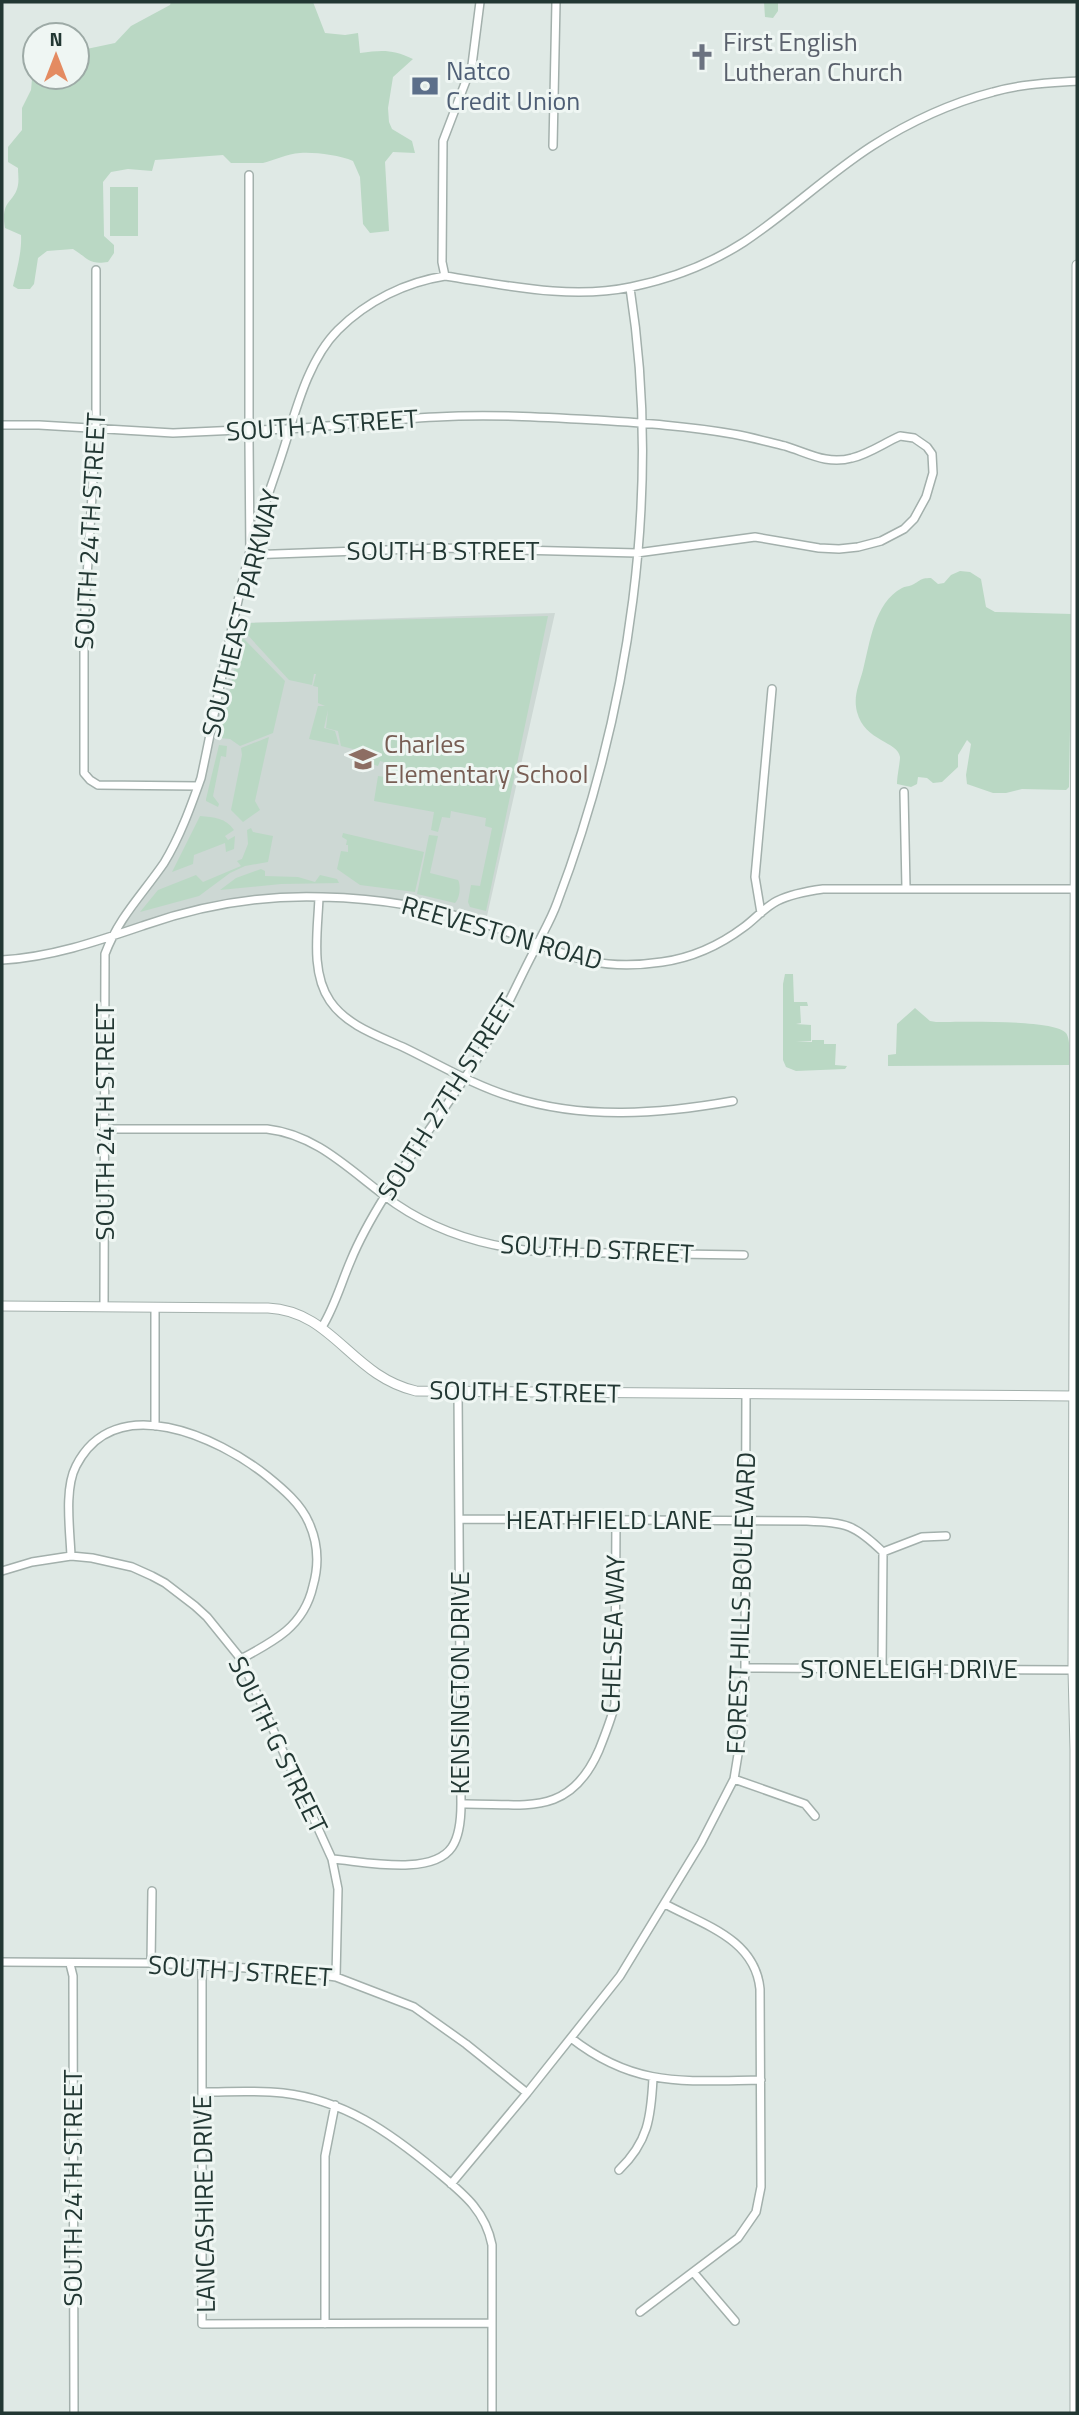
<svg xmlns="http://www.w3.org/2000/svg" width="1079" height="2415" viewBox="0 0 1079 2415" font-family="'Titillium Web',sans-serif">
  <rect width="100%" height="100%" fill="#dfe9e5"/>
  <path fill="#cdd8d4" d="M555,613L485,925L414,905L319,897L210,907L111,938L164,862L190,810L245,623Z"/>
  <path fill="#bad8c4" d="M171,2H313L325,33L345,35L358,33L360,53C382,50 392,49 413,59L393,77L388,108L389,122L392,129L412,141L415,153L393,152L385,162L389,231L370,233L363,224L360,177L353,161C339,155 315,152 300,153C287,154 275,160 263,163C258,163 237,163 231,163L223,155L155,160L152,171L128,169L111,172L103,182L104,236L114,245V253L108,262C88,265 88,258 73,249L47,251L38,258L34,284L30,289H18L13,286C17,269 22,251 21,235L5,228C0,199 15,203 18,185C19,180 18,173 18,168L8,162V147L22,130V108L31,90L34,58L35,77H77V51L115,43L131,26L170,5Z
    M764,2H778V11L773,18L765,17Z
    M110,187H138V236H110Z
    M960,571L970,572L981,579L986,607L995,612L1072,614L1069,787L1066,790L1022,789L1006,793H993L967,784L966,775L971,744L967,740L958,755V767L942,782L933,783L927,778L918,777L917,784L911,787L897,784C897,776 900,763 900,757C898,741 865,742 857,712C853,696 859,685 863,670C870,643 874,603 902,588C905,586 908,587 912,585C921,581 919,578 931,578L938,584L944,583L951,575Z
    M548,616L486,911L470,907L468,902L471,885L480,886L492,828L485,826L486,818L451,811L450,818L442,817L438,832L431,830L434,812L374,801L378,776L385,777L387,763L380,761L378,766L358,760L357,750L341,746L338,731L326,728L328,710L324,728L335,731L339,745L309,739L318,706H325L318,703V687L313,686L316,674H314L312,685L289,680L244,631L245,623Z
    M243,638L285,681L273,733L240,746L230,739L220,738L241,639Z
    M269,737L255,801L260,810L243,822L231,810L242,755L241,748Z
    M219,745L227,746L226,757L221,756L213,796L219,804L218,807L206,801V799Z
    M200,816C214,817 226,818 234,830L225,836L228,840L235,836L234,849L226,852L225,843L194,855L193,864L172,872Z
    M251,828L253,832L273,836L268,862L245,866L230,873L199,896L140,912L158,890L196,875L203,882L241,866L237,861L242,859L248,844L247,830Z
    M343,833L424,852L415,892L360,885L337,869L341,851L348,852V845H346L347,840L342,837Z
    M429,835L438,836L430,873L458,880C461,885 460,898 455,903L417,894Z
    M261,869L265,871V876L298,877L315,882L320,875L337,879L339,883L281,884L220,890L236,878Z
    M785,974H793L794,1002H807L808,1006H800L801,1023L796,1024L811,1025V1041L796,1042H812V1040H824V1044H836L835,1065L847,1066L845,1069L796,1071L786,1067L783,1060V984Z
    M915,1008L930,1021L936,1022C958,1022 1055,1019 1066,1033C1071,1040 1069,1057 1069,1065L888,1066V1055L896,1054L897,1024Z"/>
  <g fill="none" stroke-linecap="round" stroke-linejoin="round">
    <defs>
      <path id="minor" d="M553,146L556,2
        M96,270V430L84,626V773L90,780L98,785L198,786
        M445,276L442,262L443,141L472,65L480,2
        M2,425H39L173,433L239,430C305,431 370,420 436,417C489,414 542,417 595,420C641,423 688,426 733,434C751,437 768,442 785,446C808,453 827,465 852,458C869,454 884,443 900,436L914,438L927,447L932,454L933,473L926,497L914,519L904,529L881,541L858,547L839,549L819,548L755,537L637,553L442,548L250,555L249,441V430C249,345 249,260 249,175
        M904,792L906,888
        M319,897C318,929 310,972 330,1001C347,1026 379,1036 405,1048C440,1065 475,1086 512,1097C584,1120 660,1114 733,1101
        M761,913L755,877L772,689
        M2,960C52,957 98,941 145,925C202,905 262,895 322,897C382,898 437,908 494,927C559,950 588,973 662,962C691,958 720,945 744,927C755,919 765,907 777,901C791,894 808,891 823,889H1075
        M104,1129H267C320,1135 354,1175 396,1204C440,1234 492,1248 544,1252L744,1255
        M104,1307L105,954C119,917 142,895 164,863C180,837 191,806 201,778C217,704 230,628 249,555C258,521 271,488 282,454C295,414 307,361 338,330C367,301 406,282 445,276C505,285 570,300 631,287C670,279 710,264 744,242C788,213 827,175 872,146C908,123 951,103 993,92C1020,84 1049,83 1077,81
        M322,1327C335,1306 341,1283 351,1260C360,1238 372,1217 385,1196C420,1139 463,1087 495,1028C509,1003 520,978 533,953C541,936 551,920 557,903C630,711 662,491 630,288
        M155,1426V1308
        M459,1519L807,1521C847,1523 854,1524 883,1552L882,1669
        M883,1552L922,1537L946,1536
        M71,1556C70,1530 64,1489 76,1466C115,1389 218,1437 267,1476C283,1489 301,1504 309,1523C318,1543 319,1565 313,1586C309,1604 300,1619 286,1631C273,1642 256,1651 241,1659
        M2,1571L32,1562L71,1556L92,1558L132,1567L152,1576L165,1583L195,1606L207,1617L241,1659L332,1859L338,1889L336,1977
        M745,1668L1073,1670
        M734,1779L805,1804L815,1816
        M461,1804C524,1803 569,1819 599,1750C605,1735 611,1720 615,1704L616,1520
        M332,1859C362,1861 432,1877 452,1847C460,1835 461,1818 461,1804L458,1392
        M2,1962L151,1963L287,1970L336,1977L414,2007L466,2044L527,2093
        M151,1963L152,1891
        M70,1964L73,1976L74,2413
        M202,1966V2324L490,2323
        M571,2038C635,2088 684,2081 761,2080
        M202,2092C229,2092 257,2090 283,2093C344,2100 389,2132 435,2170C461,2192 485,2209 492,2245V2413
        M619,2170C648,2142 651,2118 653,2078
        M451,2184L527,2093L620,1976L701,1843L734,1779L742,1730L745,1668L746,1394
        M694,2273L735,2321
        M640,2312L738,2238L756,2212L761,2187L760,1989C755,1939 704,1925 665,1904
        M325,2324V2156L335,2105"/>
      <path id="tertiary" d="M2,1306L268,1308C333,1311 351,1376 416,1391L1074,1396
        M1075,2413V1750L1073,1670L1077,265"/>
    </defs>
    <use href="#minor" stroke="#a3b0ac" stroke-width="10"/>
    <use href="#tertiary" stroke="#a3b0ac" stroke-width="11"/>
    <use href="#minor" stroke="#fff" stroke-width="7"/>
    <use href="#tertiary" stroke="#fff" stroke-width="9"/>
  </g>
  <defs>
    <symbol id="church-bare" viewBox="-9 -9 18 18"><path d="M-1.2-6h2.4v3.5h3.3v2.4h-3.3V6h-2.4V-.1h-3.3v-2.4h3.3Z" fill="#6b7280" stroke="#eff6f3" stroke-width="2.5" paint-order="stroke"/></symbol>
    <symbol id="bank-bare" viewBox="-9 -9 18 18"><path d="M-6-4H6V4H-6ZM0-2.3a2.3 2.3 0 1 0 0 4.6a2.3 2.3 0 1 0 0-4.6Z" fill="#5c6f8a" stroke="#eff6f3" stroke-width="2.5" paint-order="stroke"/></symbol>
    <symbol id="school-bare" viewBox="-9 -9 18 18"><path d="M0-5L7-2L0 1L-7-2ZM-4 1L0 2.5L4 1V4Q0 6-4 4Z" fill="#8d6e63" stroke="#eff6f3" stroke-width="2.5" paint-order="stroke"/></symbol>
  </defs>
  <g fill-rule="evenodd">
    <use href="#church-bare" x="683" y="38" width="38" height="38"/>
    <use href="#bank-bare" x="406" y="67" width="38" height="38"/>
    <use href="#school-bare" x="344" y="740" width="38" height="38"/>
  </g>
  <g text-anchor="middle" stroke-width="6" stroke-linejoin="round" paint-order="stroke">
    <g font-size="26" fill="#5b616d" stroke="#eff6f3" text-anchor="start">
      <text x="723" y="51">First English<tspan x="723" dy="30">Lutheran Church</tspan></text>
    </g>
    <g font-size="26" fill="#4e5e75" stroke="#eff6f3" text-anchor="start">
      <text x="446" y="80">Natco<tspan x="446" dy="30">Credit Union</tspan></text>
    </g>
    <g font-size="26" fill="#223733" stroke="#eff6f3">
      <text transform="translate(322 425) rotate(-4)" y="9">SOUTH A STREET</text>
      <text transform="translate(90 531) rotate(-87)" y="9">SOUTH 24TH STREET</text>
      <text x="443" y="560">SOUTH B STREET</text>
      <text transform="translate(241 613) rotate(-76)" y="9">SOUTHEAST PARKWAY</text>
      <text transform="translate(502 933) rotate(16)" y="9">REEVESTON ROAD</text>
      <text transform="translate(447 1097) rotate(-58)" y="9">SOUTH 27TH STREET</text>
      <text transform="translate(105 1122) rotate(-90)" y="9">SOUTH 24TH STREET</text>
      <text transform="translate(597 1249) rotate(3)" y="9">SOUTH D STREET</text>
      <text transform="translate(525 1392) rotate(1)" y="9">SOUTH E STREET</text>
      <text x="609" y="1529">HEATHFIELD LANE</text>
      <text transform="translate(741 1603) rotate(-88)" y="9">FOREST HILLS BOULEVARD</text>
      <text transform="translate(613 1634) rotate(-88)" y="9">CHELSEA WAY</text>
      <text x="909" y="1678">STONELEIGH DRIVE</text>
      <text transform="translate(460 1683) rotate(-90)" y="9">KENSINGTON DRIVE</text>
      <text transform="translate(278 1745) rotate(64)" y="9">SOUTH G STREET</text>
      <text transform="translate(240 1971) rotate(4)" y="9">SOUTH J STREET</text>
      <text transform="translate(73 2188) rotate(-90)" y="9">SOUTH 24TH STREET</text>
      <text transform="translate(204 2204) rotate(-91)" y="9">LANCASHIRE DRIVE</text>
    </g>
    <g font-size="26" fill="#785e54" stroke="#eff6f3" text-anchor="start">
      <text x="384" y="753">Charles<tspan x="384" dy="30">Elementary School</tspan></text>
    </g>
  </g>
  <rect width="1079" height="2415" fill="none" stroke="#223733" stroke-width="7"/>
  <g transform="translate(56 56)"><circle r="33" fill="#eff6f3" stroke="#9daaa6" stroke-width="2"/>
  <path d="M0-5L12 26L0 18L-12 26Z" fill="#e48b61"/>
  <text y="-10" font-size="19" font-weight="bold" text-anchor="middle" fill="#223733">N</text>
  </g>
</svg>
